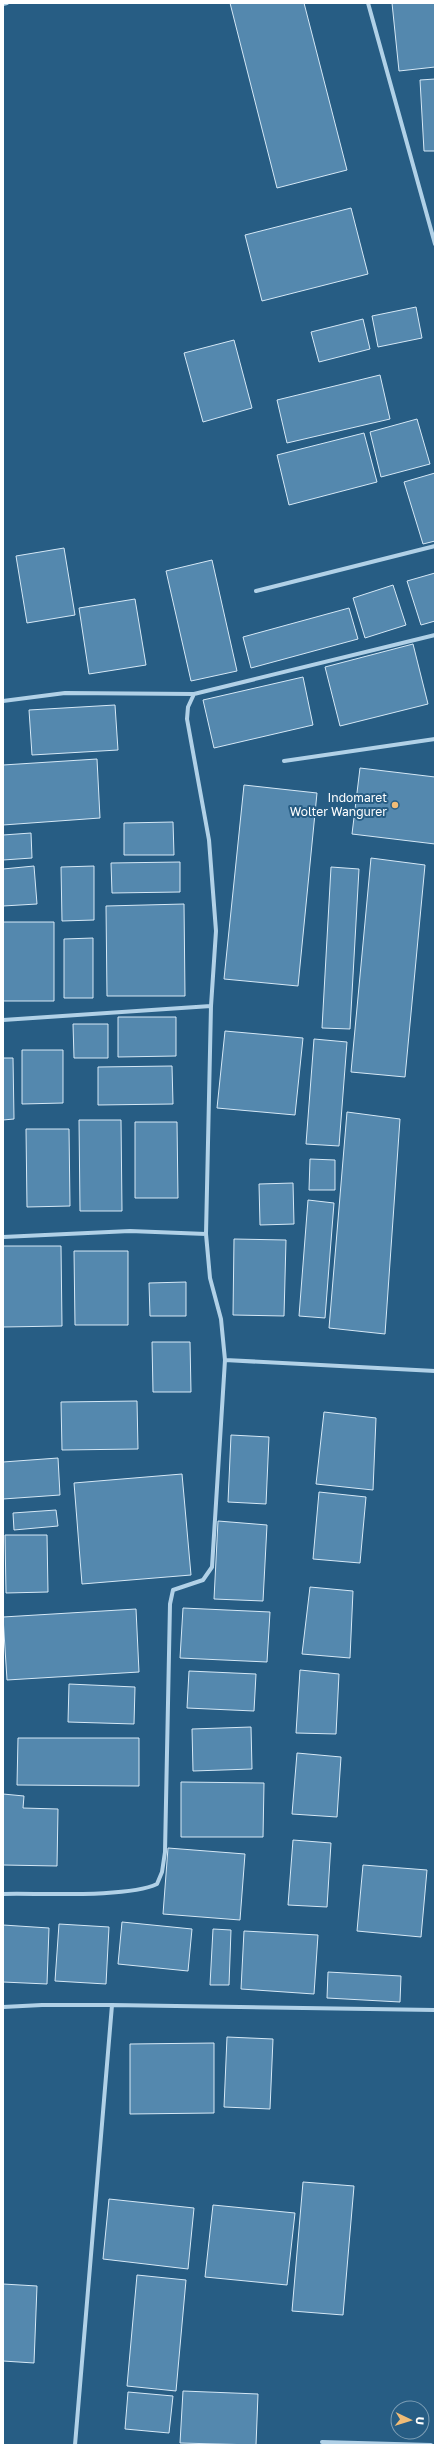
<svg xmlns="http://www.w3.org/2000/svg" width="438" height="2448" viewBox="0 0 438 2448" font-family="'Golos Text',sans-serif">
  <rect width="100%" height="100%" fill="#275d84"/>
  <path fill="#5488ae" stroke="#d5e8f6" d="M230,3H304L347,170L277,188Z
    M392,3H435V67L399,71Z
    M435,79V151H424L420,80Z
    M351,208L368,274L262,301L245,235Z
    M416,307L422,338L378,347L372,316Z
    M363,319L370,349L319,362L311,332Z
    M234,340L252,408L203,422L184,353Z
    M380,375L390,419L287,443L277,400Z
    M417,419L430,464L381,477L370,432Z
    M364,433L377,482L289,505L277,455Z
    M435,473V541L423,544L404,482Z
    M64,548L75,615L27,623L16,556Z
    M212,560L237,671L191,681L166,571Z
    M435,573V621L421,625L407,581Z
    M393,585L406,625L365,638L353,598Z
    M135,599L146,665L89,674L79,608Z
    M349,608L358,639L251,668L243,637Z
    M413,644L428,704L340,726L325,667Z
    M303,677L313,725L214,748L203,700Z
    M115,705L118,750L32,755L29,710Z
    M97,759L100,818L3,825V765Z
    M360,768L435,777V844L352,834Z
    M244,785L317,793L298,986L224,979Z
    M173,822L174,855H124V823Z
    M31,833L32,858L3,860V835Z
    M371,858L425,865L405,1077L351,1072Z
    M180,862V892L112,893L111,863Z
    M34,866L37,904L3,906V869Z
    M94,866V920L62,921L61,867Z
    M331,867L359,869L350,1029L322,1028Z
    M184,904L185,996H107L106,906Z
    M3,922H54V1001H3Z
    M93,938V998H64V939Z
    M118,1017H176V1056L118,1057Z
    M73,1024H108V1058H74Z
    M225,1031L303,1038L295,1115L217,1108Z
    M314,1039L347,1042L339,1146L306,1144Z
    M22,1050H63V1103L22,1104Z
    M3,1058H13L14,1119L3,1120Z
    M172,1066L173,1104L98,1105V1067Z
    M347,1112L400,1119L385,1334L329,1328Z
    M79,1120H121L122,1211H80Z
    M135,1122H177L178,1198H135Z
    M26,1129H69L70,1206L27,1207Z
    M310,1159L335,1160V1190H309Z
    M293,1183L294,1224L260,1225L259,1184Z
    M308,1200L334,1203L325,1318L299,1316Z
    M234,1239L286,1240L284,1316L233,1315Z
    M3,1246H61L62,1326L3,1327Z
    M74,1251H128V1325H75Z
    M186,1282V1316H150L149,1283Z
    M152,1342H190L191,1392H153Z
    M137,1401L138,1449L62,1450L61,1402Z
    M324,1412L376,1418L373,1490L316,1484Z
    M231,1435L269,1437L266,1504L228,1502Z
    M58,1458L60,1495L3,1499V1462Z
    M182,1474L191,1575L82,1584L74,1483Z
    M319,1492L366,1497L360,1563L313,1559Z
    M56,1510L58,1526L14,1530L13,1513Z
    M218,1521L267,1525L263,1601L214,1599Z
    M5,1535H47L48,1592L6,1593Z
    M310,1587L353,1591L350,1658L302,1654Z
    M183,1608L270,1612L267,1662L180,1658Z
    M136,1609L139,1672L7,1680L3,1617Z
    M300,1670L339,1674L336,1734L296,1733Z
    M189,1671L256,1674L254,1711L187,1708Z
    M69,1684L135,1687L134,1724L68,1722Z
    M251,1727L252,1769L193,1771L192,1729Z
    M18,1738H139V1786L17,1785Z
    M297,1753L341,1757L337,1817L292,1814Z
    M181,1782L264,1783L263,1837H181Z
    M3,1794L24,1796L23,1808L58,1809L57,1866L3,1865Z
    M293,1840L331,1843L327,1907L288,1905Z
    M168,1848L245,1854L240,1920L163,1914Z
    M363,1865L427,1870L421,1937L357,1931Z
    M122,1922L192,1929L188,1971L118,1964Z
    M59,1924L109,1927L106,1984L55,1981Z
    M3,1925L49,1928L47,1984L3,1982Z
    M213,1929L231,1930L229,1985H210Z
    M244,1931L318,1935L314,1994L241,1989Z
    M328,1972L401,1976L400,2002L327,1998Z
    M227,2037L273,2039L270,2109L224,2107Z
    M214,2043V2113L130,2114V2044Z
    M303,2182L354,2186L343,2315L292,2311Z
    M109,2199L194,2208L188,2269L103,2259Z
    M213,2205L295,2213L287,2285L205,2277Z
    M137,2275L186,2280L176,2391L127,2386Z
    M3,2284L37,2286L34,2363L3,2361Z
    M183,2391L258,2394L256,2445L180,2443Z
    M128,2392L173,2396L169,2433L125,2429Z"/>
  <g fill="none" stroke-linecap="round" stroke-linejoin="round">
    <path stroke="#b1d1e7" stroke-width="4" d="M368,3L435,244
      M3,4L7,3
      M256,591L435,546
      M3,701L65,693L194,694
      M284,761L435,739
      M3,1020L211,1006L216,931L209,840L187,719L188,707L194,694L435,635
      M206,1234L211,1006
      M3,1237L130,1231L206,1234L210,1278L221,1319L225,1360L212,1567L203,1580L173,1590L170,1604L165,1852L162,1872L157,1884C128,1898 39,1893 3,1894
      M225,1360L435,1371
      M112,2005L435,2010
      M3,2007L42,2005H112L75,2445
      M322,2442L431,2445"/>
  </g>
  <circle fill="#f0bc77" stroke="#275d84" stroke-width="1.5" cx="395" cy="805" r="4"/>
  <g text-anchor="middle" stroke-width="4" stroke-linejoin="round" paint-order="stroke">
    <g font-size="12" fill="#fff" stroke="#275d84" text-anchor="end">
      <text x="387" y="802">Indomaret<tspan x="387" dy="14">Wolter Wangurer</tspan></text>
    </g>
  </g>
  <rect width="438" height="2448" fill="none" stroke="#ffffff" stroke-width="8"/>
  <g transform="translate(410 2420) rotate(94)"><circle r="19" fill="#275d84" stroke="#7d9eb5"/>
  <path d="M0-3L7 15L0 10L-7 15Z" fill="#f0bc77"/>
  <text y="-6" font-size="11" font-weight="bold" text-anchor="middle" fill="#ffffff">U</text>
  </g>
</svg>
